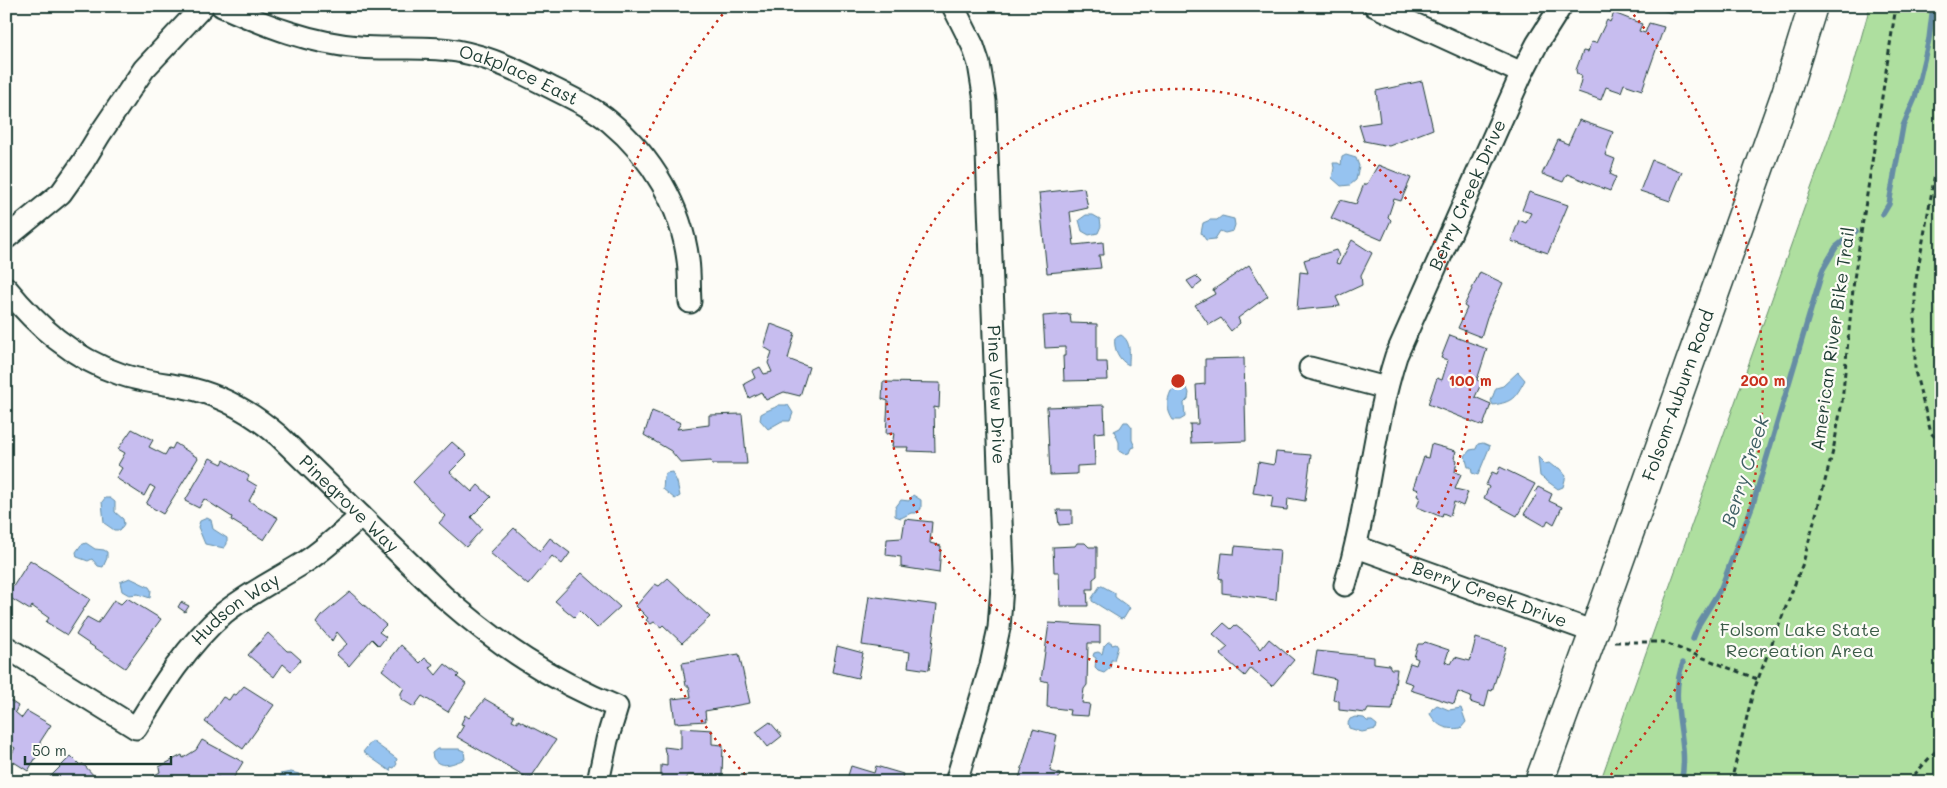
<svg xmlns="http://www.w3.org/2000/svg" width="1947" height="788" viewBox="0 0 1947 788" font-family="Mali,sans-serif">
  <style>
    .green { fill: #aedf9f; stroke: #668e6a }
    .water { fill: #96c3f0; stroke: #668da5 }
    .lines { fill: none; stroke-linecap: round; stroke-linejoin: round }
    .stream { stroke: #668da5; stroke-width: 5.5 }
    .building { fill: #c7bdef; stroke: #1f3d34 }
    .minor-casing { stroke: #1f3d34; stroke-width: 25 }
    .major-casing { stroke: #1f3d34; stroke-width: 31 }
    .path { stroke: #1f3d34; stroke-width: 3; stroke-dasharray: 5 4; stroke-linecap: butt }
    .minor { stroke: #fdfcf7; stroke-width: 21 }
    .major { stroke: #fdfcf7; stroke-width: 28 }
    .ring { fill: none; stroke: #c8321e; stroke-width: 2.5; stroke-dasharray: 2.5 5 }
    .labels { text-anchor: middle; stroke-width: 4.5; stroke-linejoin: round; paint-order: stroke }
    .street-label { font-size: 18px; fill: #1f3d34; stroke: #fdfcf7 }
    .park-label { font-size: 18px; fill: #3c5d49; stroke: #fdfcf7 }
    .water-label { font-size: 19px; font-style: italic; fill: #3d5e63; stroke: #fdfcf7 }
    .centre { fill: #c8321e; stroke: #fdfcf7; stroke-width: 2.5 }
    .ring-label { font-size: 15px; text-anchor: middle; font-weight: bold; fill: #c8321e; stroke: #fdfcf7; stroke-width: 4.5; stroke-linejoin: round; paint-order: stroke }
  </style>
  <rect width="100%" height="100%" fill="#fdfcf7"/>
  <filter id="ink" filterUnits="userSpaceOnUse"><feTurbulence type="fractalNoise" baseFrequency=".02" numOctaves="2"/><feDisplacementMap in="SourceGraphic" scale="10" xChannelSelector="R" yChannelSelector="G"/><feConvolveMatrix kernelMatrix="1 2 1 2 8 2 1 2 1" color-interpolation-filters="sRGB"/></filter>
  <g filter="url(#ink)">
    <!-- green -->
    <polygon class="green" points="1870,6 1941,6 1941,782 1600,782 1828,141 1849,81"/>
    <!-- water -->
    <g class="water">
      <polygon points="1346,155 1356,158 1359,166 1356,180 1350,185 1341,186 1332,178 1334,168 1333,163 1338,163 1341,165 1342,157"/>
      <polygon points="1086,215 1093,215 1100,219 1101,226 1098,233 1089,235 1082,231 1079,220"/>
      <polygon points="1222,216 1234,219 1235,225 1233,231 1225,233 1220,231 1215,239 1206,240 1201,233 1203,223 1210,220 1217,220"/>
      <path d="M1121,335C1132,342 1129,354 1129,365C1119,361 1113,348 1115,338Z"/>
      <path d="M1518,372L1525,380C1515,398 1513,402 1493,405L1491,401L1496,388L1503,386Z"/>
      <path d="M1180,387L1187,388L1189,393L1188,399L1184,403L1185,417L1180,420H1173C1167,411 1166,401 1171,391Z"/>
      <path d="M779,405H788L793,413L790,421H782L768,429L760,420L761,414C767,410 773,409 779,405Z"/>
      <polygon points="1124,422 1128,422 1132,427 1132,440 1135,447 1131,448 1129,453 1124,454 1119,451 1119,442 1114,431 1120,428"/>
      <polygon points="1483,443 1490,446 1478,475 1472,473 1471,467 1468,467 1465,456 1470,450 1476,449 1478,444"/>
      <polygon points="1538,457 1545,464 1549,463 1554,467 1559,468 1566,476 1563,487 1558,489 1540,476"/>
      <polygon points="672,472 677,482 680,496 675,499 663,489 664,477 666,473"/>
      <polygon points="913,495 921,500 921,509 916,513 911,513 901,518 895,516 895,508 901,500 909,501"/>
      <polygon points="105,498 110,498 115,502 115,512 123,519 124,524 120,530 114,530 104,523 102,502"/>
      <polygon points="207,518 211,520 213,529 227,538 227,544 224,548 205,544 198,527 200,521"/>
      <polygon points="86,543 95,549 104,550 107,552 107,558 103,567 98,566 92,559 88,561 77,557 76,552 81,545"/>
      <polygon points="130,578 149,587 151,590 150,598 138,594 129,595 122,591 120,582"/>
      <polygon points="1100,586 1102,586 1115,593 1115,597 1130,608 1124,618 1121,619 1092,601 1092,598"/>
      <polygon points="1108,642 1111,642 1112,645 1116,644 1118,647 1114,660 1111,660 1110,668 1104,673 1098,671 1095,668 1096,658 1093,656 1094,653 1098,652 1102,654 1104,646"/>
      <path d="M1437,705L1449,710L1461,708L1466,722L1461,728C1446,730 1438,727 1430,714L1432,709Z"/>
      <polygon points="1355,717 1364,718 1367,721 1372,721 1377,725 1376,729 1362,732 1349,728 1348,723 1350,719"/>
      <polygon points="372,741 397,759 396,762 397,764 394,768 391,767 390,771 363,752"/>
      <path d="M437,749H459L464,751L465,759C454,763 441,770 433,758L432,753Z"/>
      <polygon points="291,772 299,774 299,782 280,782 280,774"/>
    </g>
    <g class="lines">
      <!-- stream -->
      <g class="stream">
        <polyline points="1883,214 1889,204 1903,126 1915,98 1929,39 1933,6"/>
        <polyline points="1693,639 1699,624 1721,588 1753,504 1823,269 1836,247 1856,231"/>
        <path d="M1681,782C1691,743 1667,702 1683,663"/>
      </g>
    </g>
    <!-- building -->
    <g class="building">
      <polygon points="1649,6 1677,6 1675,14"/>
      <polygon points="1614,13 1642,24 1639,31 1645,33 1649,23 1664,27 1642,90 1624,84 1621,92 1606,87 1601,100 1578,92 1582,76 1577,74 1576,70 1583,51 1588,52 1591,42 1596,43 1607,20 1610,22"/>
      <polygon points="1422,81 1433,129 1389,146 1364,141 1359,125 1380,122 1376,91"/>
      <polygon points="1579,120 1613,132 1605,155 1615,159 1610,174 1616,177 1610,191 1567,174 1563,182 1542,174 1558,140 1568,144"/>
      <polygon points="1652,160 1682,172 1670,201 1640,191"/>
      <polygon points="1378,165 1411,178 1401,201 1394,199 1388,217 1391,220 1382,240 1331,218 1340,200 1356,204 1364,184 1367,184"/>
      <polygon points="1084,188 1088,208 1070,212 1074,245 1103,242 1104,255 1099,255 1101,268 1047,273 1039,193"/>
      <polygon points="1529,192 1568,205 1548,253 1511,241 1519,220 1526,223 1531,213 1522,210"/>
      <polygon points="1352,240 1372,253 1361,275 1362,285 1336,297 1340,306 1297,310 1300,272 1308,273 1304,260 1336,250 1339,256 1336,263 1339,264"/>
      <polygon points="1249,265 1268,296 1238,318 1240,323 1231,331 1221,318 1209,325 1195,305 1215,294 1213,290"/>
      <polygon points="1480,272 1503,283 1487,317 1481,337 1458,328 1467,308 1464,306"/>
      <polygon points="1196,276 1202,282 1193,289 1187,281"/>
      <polygon points="1070,314 1071,323 1097,324 1097,362 1107,362 1108,380 1064,381 1063,356 1065,356 1065,347 1045,348 1043,316"/>
      <polygon points="771,324 795,333 788,359 809,367 800,396 784,392 766,400 761,392 749,398 744,384 755,378 752,371 760,367 764,374 772,372 768,363 772,352 764,347"/>
      <polygon points="1450,335 1487,349 1477,380 1482,382 1475,397 1491,404 1483,426 1428,404 1437,378 1442,380 1448,360 1441,358"/>
      <polygon points="1244,358 1246,441 1191,443 1190,424 1198,424 1196,385 1205,384 1205,359"/>
      <polygon points="883,382 940,383 939,408 934,407 935,452 907,451 908,447 892,447 894,433 886,434 888,401 882,399"/>
      <polygon points="1104,405 1105,432 1094,433 1095,465 1077,466 1077,474 1050,475 1047,407"/>
      <polygon points="652,411 681,423 677,429 709,425 709,415 742,414 747,464 712,464 711,461 681,463 671,451 644,435"/>
      <polygon points="132,429 153,440 149,447 165,455 169,448 172,449 175,443 198,458 163,514 146,504 155,488 150,485 144,496 116,478 122,468 118,465 125,453 118,449"/>
      <polygon points="452,442 467,455 450,472 472,492 478,485 491,497 471,517 482,529 466,547 439,523 445,516 413,482"/>
      <polygon points="1431,444 1456,451 1454,458 1457,460 1455,472 1461,474 1455,489 1468,492 1463,506 1454,502 1450,516 1443,513 1442,517 1417,507 1420,497 1417,496 1419,490 1413,488 1424,457 1428,458"/>
      <polygon points="1276,452 1311,455 1305,501 1288,498 1287,510 1271,508 1273,496 1253,493 1258,462 1274,465"/>
      <polygon points="210,458 222,464 224,460 249,476 247,480 257,486 249,501 278,518 264,540 231,520 232,517 204,499 199,508 185,501"/>
      <polygon points="1500,467 1535,484 1517,516 1484,498 1489,487 1486,485 1492,472 1497,474"/>
      <polygon points="1538,487 1552,494 1549,501 1562,507 1554,524 1548,520 1545,526 1524,514 1537,494 1535,492"/>
      <polygon points="1057,510 1072,510 1072,524 1059,525"/>
      <polygon points="905,519 932,522 930,543 941,546 939,573 901,567 901,557 886,555 887,539 902,538"/>
      <polygon points="514,528 540,551 550,538 570,553 562,564 552,556 528,585 490,553"/>
      <polygon points="1077,543 1085,543 1089,547 1097,547 1097,576 1093,579 1093,589 1087,589 1088,606 1060,606 1059,572 1054,572 1053,547 1075,546"/>
      <polygon points="1235,546 1280,550 1276,600 1222,593 1222,579 1219,578 1222,553 1234,554"/>
      <polygon points="30,560 90,599 67,635 46,622 49,618 32,606 30,610 7,596"/>
      <polygon points="582,573 620,607 597,628 580,611 574,617 555,601"/>
      <polygon points="668,578 710,617 682,643 663,625 661,627 654,622 651,624 646,620 648,618 636,606 655,584 659,586"/>
      <polygon points="350,592 386,625 379,632 386,637 379,646 372,639 349,666 336,654 347,644 337,632 332,641 316,623 321,616"/>
      <polygon points="869,596 937,605 929,670 908,667 910,652 862,645"/>
      <polygon points="127,598 161,619 125,668 76,635 87,617 98,623 114,600 121,604"/>
      <polygon points="181,602 189,606 185,612 178,607"/>
      <polygon points="1049,623 1100,626 1100,643 1088,643 1087,685 1084,689 1082,703 1090,704 1088,716 1069,715 1070,710 1047,707 1048,682 1041,680"/>
      <polygon points="1224,623 1231,629 1235,625 1248,635 1261,649 1269,639 1294,660 1272,686 1251,668 1245,676 1220,654 1228,647 1213,634"/>
      <polygon points="268,633 287,651 291,651 301,660 291,671 283,664 274,677 248,655"/>
      <polygon points="1476,638 1506,647 1492,691 1489,690 1485,707 1470,702 1471,697 1458,692 1454,704 1410,690 1413,684 1404,681 1410,663 1416,665 1418,659 1414,657 1418,644 1423,644 1425,642 1449,650 1445,662 1451,664 1455,657 1470,661"/>
      <polygon points="401,645 420,663 425,658 433,664 430,668 436,675 445,664 459,675 457,677 466,684 448,712 422,696 414,707 401,699 401,693 404,688 382,670"/>
      <polygon points="837,646 863,653 858,678 832,672"/>
      <polygon points="1317,651 1374,657 1374,663 1389,665 1391,669 1397,669 1392,710 1368,709 1366,713 1339,710 1339,701 1333,700 1336,679 1313,674"/>
      <polygon points="739,654 750,703 705,711 706,721 675,723 672,699 691,697 689,686 686,686 682,663"/>
      <polygon points="244,686 274,705 243,749 205,722 223,697 229,700 233,694 236,695"/>
      <polygon points="6,698 18,706 15,712 22,718 27,711 51,725 40,742 41,749 28,771 9,759 15,748 6,742"/>
      <polygon points="485,699 514,716 512,720 518,723 518,720 556,740 530,779 457,737 464,725 461,724 465,715 469,718"/>
      <polygon points="770,722 782,736 768,747 756,732"/>
      <polygon points="681,728 712,730 712,744 723,745 722,777 687,775 687,781 661,781 661,765 667,766 667,754 665,752 664,747 681,749"/>
      <polygon points="1033,729 1057,735 1050,771 1060,774 1058,782 1018,782"/>
      <polygon points="202,740 243,762 231,782 224,782 218,777 211,782 156,782 153,776 160,772 159,767 182,755 183,758 196,750"/>
      <polygon points="71,756 80,765 83,764 97,779 94,782 45,782"/>
      <polygon points="851,766 874,773 876,766 903,774 901,782 846,782"/>
      <polygon points="369,778 383,782 368,782"/>
    </g>
    <g class="lines">
      <defs>
        <g id="minor">
          <path id="s1" d="M222,6C267,26 310,43 359,47C392,50 425,45 457,51C490,57 519,71 548,86C570,97 592,107 610,122C652,157 681,206 688,260C690,274 689,288 690,302"/>
          <path id="s2" d="M953,6L973,46L979,64L985,101L1003,572L999,628L991,665L956,782"/>
          <polyline points="1375,6 1522,73"/>
          <polyline points="6,238 61,193 83,162 100,134 144,69 203,6"/>
          <path id="s3" d="M6,288C37,326 72,358 120,374C140,381 161,383 183,387C220,394 250,411 279,436L444,597C500,646 548,678 617,707L607,740L598,782"/>
          <polyline points="1310,368 1386,388"/>
          <path id="s4" d="M1357,547L1594,632"/>
          <path id="s5" d="M1345,585C1368,510 1372,431 1396,356L1522,73L1537,44L1561,6"/>
          <path id="s6" d="M6,647L136,728C161,687 187,645 224,613C249,593 278,579 305,562C325,549 343,532 361,516"/>
        </g>
        <g id="major">
          <path id="s7" d="M1539,782L1594,632L1786,93L1813,6"/>
        </g>
      </defs>
      <!-- minor casing -->
      <use href="#minor" class="minor-casing"/>
      <!-- major casing -->
      <use href="#major" class="major-casing"/>
      <!-- path -->
      <g class="path">
        <polyline points="1941,141 1915,285 1915,371 1931,433 1941,443"/>
        <polyline points="1615,642 1663,642 1757,679"/>
        <polyline points="1731,782 1753,692 1803,563 1833,451 1842,402 1854,279 1896,6"/>
        <polyline points="1908,782 1941,745"/>
      </g>
      <!-- minor -->
      <use href="#minor" class="minor"/>
      <!-- major -->
      <use href="#major" class="major"/>
    </g>
  </g>
  <!-- distance rings -->
  <g class="ring">
    <circle cx="1178" cy="381" r="292"/>
    <path d="M750 780A585 585 0 0 1 727 9M1629 9A585 585 0 0 1 1606 780"/>
  </g>
  <g class="labels">
    <!-- street labels -->
    <g class="street-label">
      <text dy="6" stroke="none"><textPath href="#s1" startOffset="308">Oakplace East</textPath></text>
      <text dy="6" stroke="none"><textPath href="#s5" startOffset="411">Berry Creek Drive</textPath></text>
      <text transform="translate(1833 339) rotate(-82)" y="6">American River Bike Trail</text>
      <text dy="6" stroke="none"><textPath href="#s2" startOffset="395">Pine View Drive</textPath></text>
      <text dy="6" stroke="none"><textPath href="#s7" startOffset="411">Folsom-Auburn Road</textPath></text>
      <text dy="6" stroke="none"><textPath href="#s3" startOffset="416">Pinegrove Way</textPath></text>
      <text dy="6" stroke="none"><textPath href="#s4" startOffset="141">Berry Creek Drive</textPath></text>
      <text dy="6" stroke="none"><textPath href="#s6" startOffset="310">Hudson Way</textPath></text>
    </g>
    <!-- park labels -->
    <g class="park-label">
      <text x="1800" y="636">Folsom Lake State<tspan x="1800" dy="21">Recreation Area</tspan></text>
    </g>
    <!-- water labels -->
    <g class="water-label">
      <text transform="translate(1745 471) rotate(-72)" y="7">Berry Creek</text>
    </g>
  </g>
  <circle cx="1178" cy="381" r="8" class="centre"/>
  <g class="ring-label">
    <text x="1470" y="386">100 m</text>
    <text x="1763" y="386">200 m</text>
  </g>
  <!-- margin -->
  <rect width="1947" height="788" fill="none" stroke="#fdfcf7" stroke-width="25"/>
  <rect x="12" y="12" width="1922" height="763" fill="none" stroke="#1f3d34" stroke-width="2" filter="url(#ink)"/>
  <!-- scale -->
  <path d="M25 756v8h146v-8" fill="none" stroke="#1f3d34" stroke-width="2.5"/>
  <text x="32" y="756" font-size="15" fill="#1f3d34" stroke="#fdfcf7" stroke-width="4" paint-order="stroke">50 m</text>
</svg>
